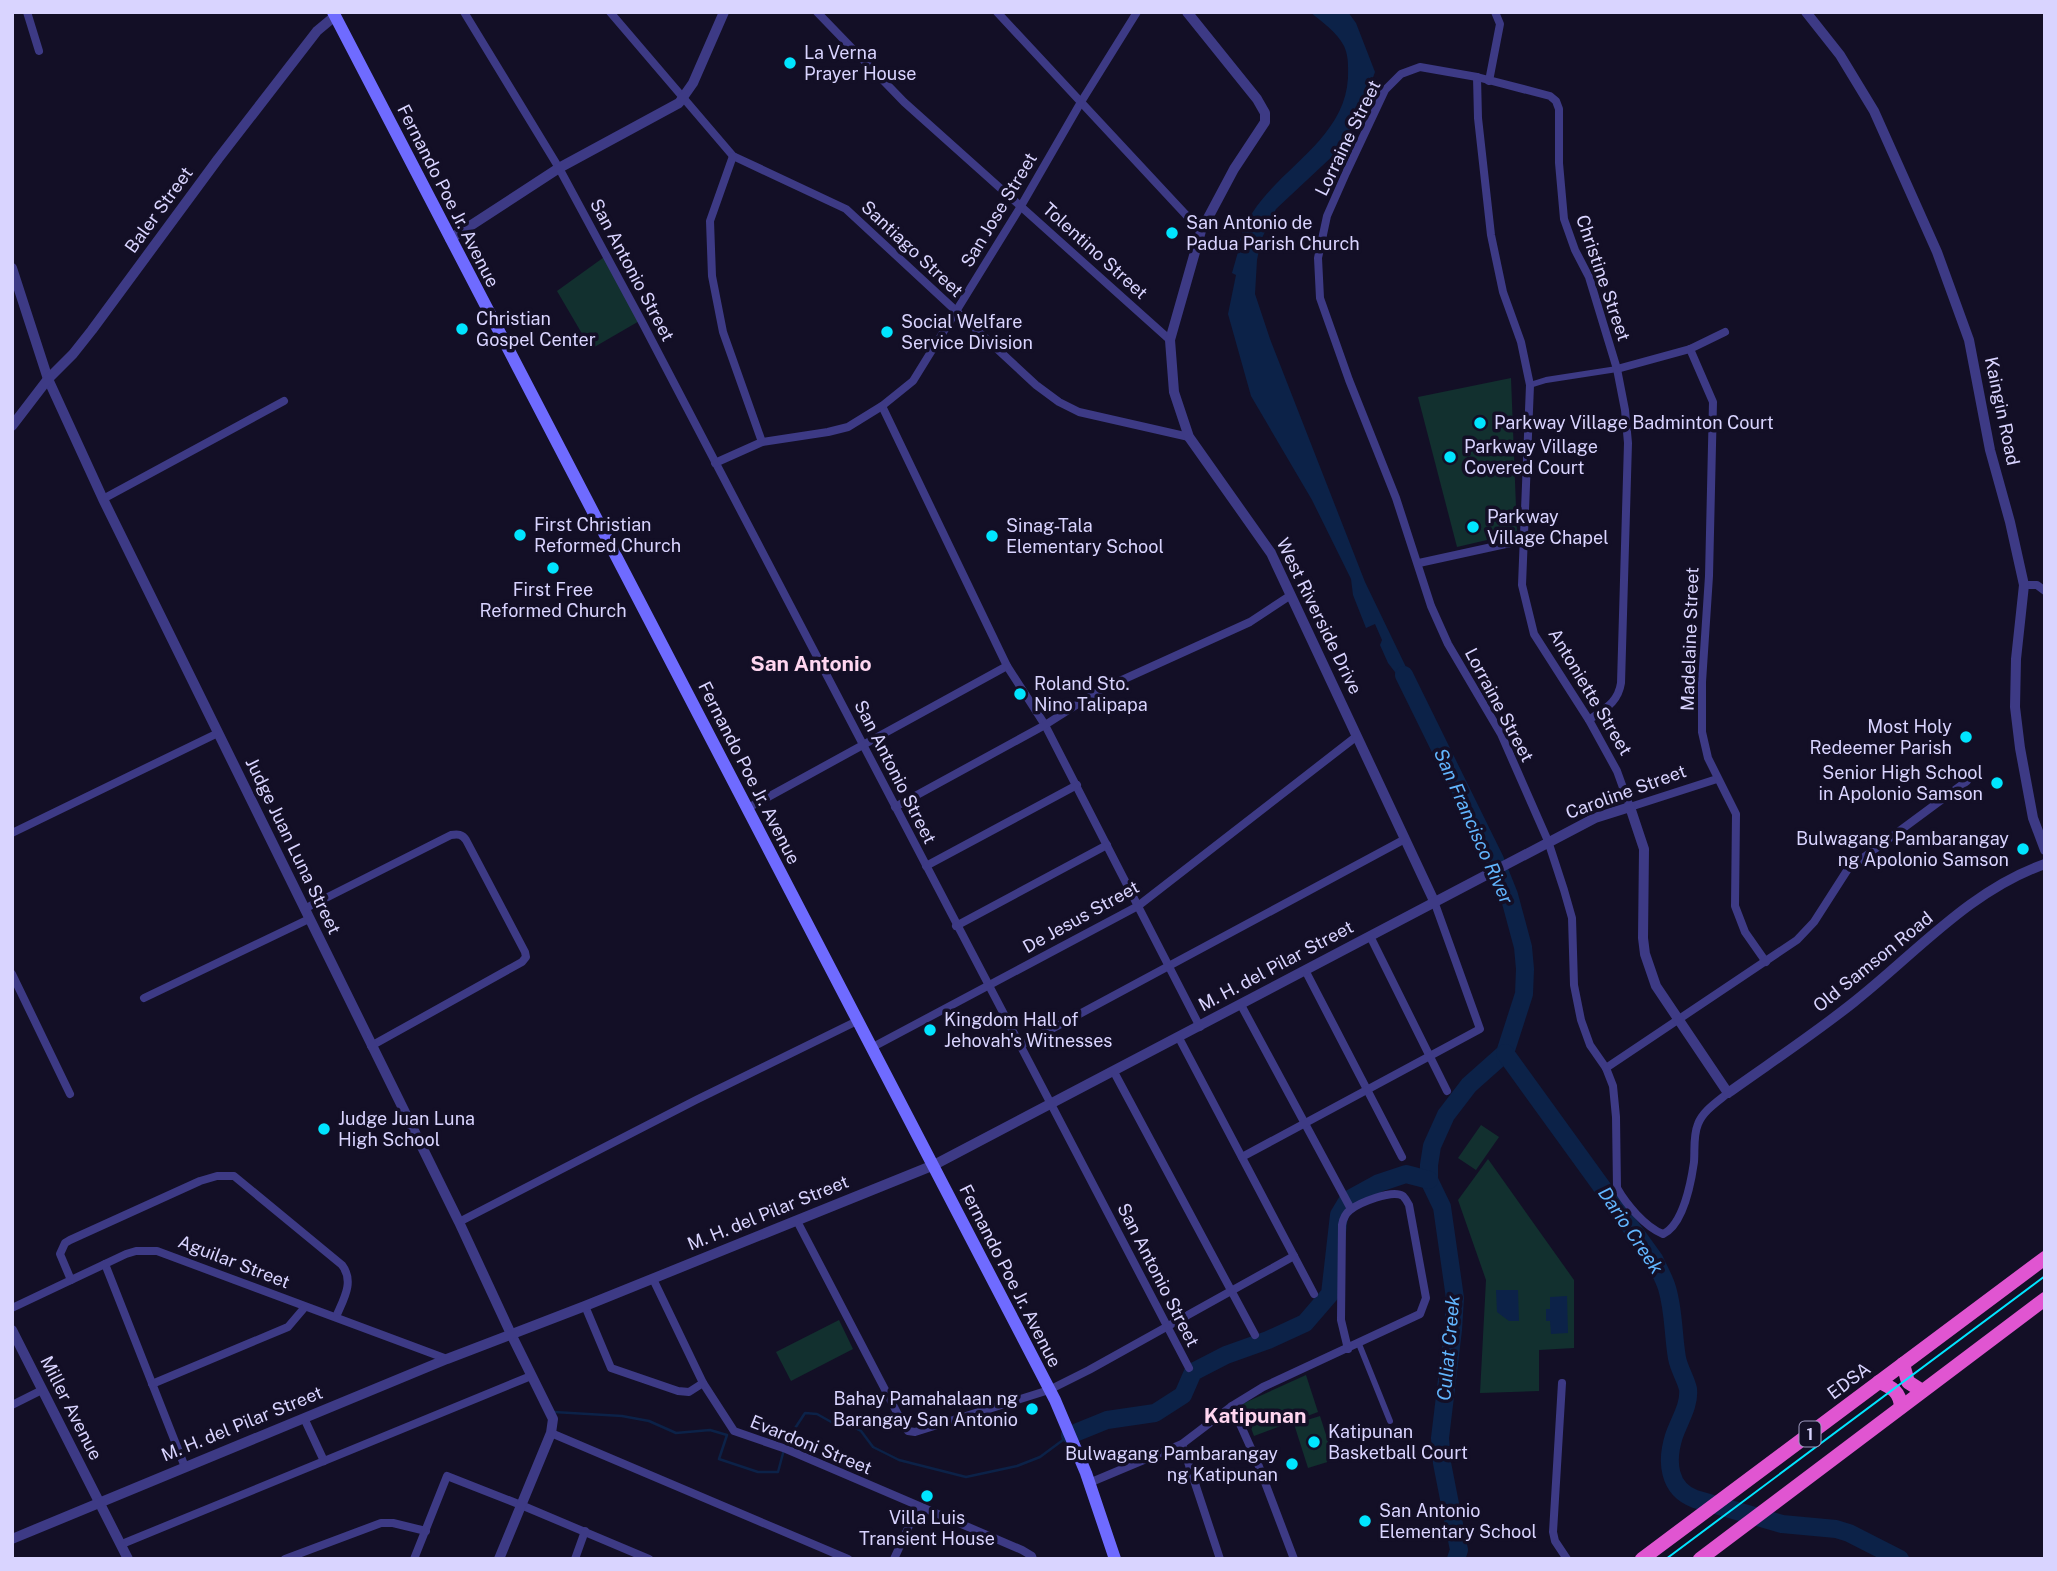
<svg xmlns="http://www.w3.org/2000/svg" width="2057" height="1571" viewBox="0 0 2057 1571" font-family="'Public Sans',sans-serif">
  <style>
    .green { fill: #12302f }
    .water { fill: #0c2248 }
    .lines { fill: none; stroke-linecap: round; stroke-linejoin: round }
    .stream { stroke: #0c2248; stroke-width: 2.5 }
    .river { stroke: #0c2248; stroke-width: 18 }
    .pedestrian { stroke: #3d3a85; stroke-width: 6 }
    .minor { stroke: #3d3a85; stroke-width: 8 }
    .tertiary { stroke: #3d3a85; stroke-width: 10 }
    .secondary { stroke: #6f6bff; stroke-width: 12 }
    .trunk { stroke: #e055d1; stroke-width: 14 }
    .tram { stroke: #00e5ff; stroke-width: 2 }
    .poi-dot { fill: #00e5ff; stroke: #130f26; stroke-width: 2.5 }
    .labels { text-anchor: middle; stroke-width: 7; stroke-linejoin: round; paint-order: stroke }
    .shield { fill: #130f26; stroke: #9e99be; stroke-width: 2 }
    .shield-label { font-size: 16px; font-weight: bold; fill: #d9d4ff }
    .poi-label { font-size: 18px; fill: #d9d4ff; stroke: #130f26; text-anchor: start }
    .street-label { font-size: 18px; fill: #d9d4ff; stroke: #130f26 }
    .water-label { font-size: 19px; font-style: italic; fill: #62b6ff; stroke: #130f26 }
    .quarter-label { font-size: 21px; font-weight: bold; fill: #ffd6f0; stroke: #130f26 }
  </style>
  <rect width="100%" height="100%" fill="#130f26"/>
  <!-- green -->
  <g class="green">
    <polygon points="607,255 641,320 591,349 557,291"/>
    <polygon points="1511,378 1517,533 1457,547 1418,397"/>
    <polygon points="1481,1125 1499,1137 1476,1170 1458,1158"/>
    <polygon points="1488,1159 1574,1280 1574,1348 1539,1350 1539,1391 1480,1393 1486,1280 1458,1200"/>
    <polygon points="839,1320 853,1349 791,1381 776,1352"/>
    <polygon points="1306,1375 1318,1412 1254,1436 1242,1404"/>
    <polygon points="1320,1416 1334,1460 1308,1468 1294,1424"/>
  </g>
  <!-- water -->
  <g class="water">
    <path d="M1310,12H1348L1356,23L1375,72L1362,108L1338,151L1276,209L1261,240L1257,260L1255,294L1270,339L1365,582L1418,692L1412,694L1388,663L1380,645L1382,640L1375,624L1366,628L1353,595L1351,579L1312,500L1251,396L1228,314L1236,275L1232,273L1238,252L1243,253L1245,250V245L1240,240C1257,176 1344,149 1348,78C1348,67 1349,57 1344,46C1337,32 1322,22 1310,12Z"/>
    <polygon points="1496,1290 1518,1290 1519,1321 1509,1321 1497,1312"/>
    <polygon points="1567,1296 1568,1333 1551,1334 1550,1321 1546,1321 1546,1309 1550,1309 1550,1297"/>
  </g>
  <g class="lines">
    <!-- stream -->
    <polyline class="stream" points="554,1412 622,1416 649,1421 676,1433 710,1430 727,1435 719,1459 758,1472 778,1472 786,1442 805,1413 817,1414 833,1423 853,1427 861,1431 873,1447 899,1460 966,1477 1017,1466 1040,1457 1067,1437"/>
    <!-- river -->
    <g class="river">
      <polyline points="1404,675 1495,860 1509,895 1523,947 1525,969 1524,994 1505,1053 1469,1085 1446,1115 1432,1146 1429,1165 1429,1180 1442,1207 1455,1298 1453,1330 1440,1438 1442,1463 1459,1550 1456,1559"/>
      <path d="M1505,1053L1654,1259C1658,1268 1664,1278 1667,1288C1674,1311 1673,1335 1677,1358C1679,1369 1686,1379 1688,1389C1690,1405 1679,1421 1674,1436C1666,1461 1668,1489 1695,1499L1782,1524L1836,1529L1849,1533L1900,1559"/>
      <polyline points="1070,1435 1107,1420 1155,1413 1183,1395 1193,1372 1226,1355 1268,1340 1305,1323 1330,1294 1339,1215 1348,1200 1379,1183 1406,1174 1429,1180"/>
    </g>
    <!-- pedestrian -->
    <g class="pedestrian">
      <polyline points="1530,385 1546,380 1617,369"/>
      <polyline points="1359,1344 1390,1421"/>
    </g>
    <!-- minor -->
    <g class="minor">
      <polyline points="27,12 39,51"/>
      <polyline points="464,12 559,168 641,320 1189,1368"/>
      <polyline points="610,12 733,156 846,209 1036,385 1059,402 1079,412 1189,437"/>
      <polyline points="817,12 904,102 1170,340"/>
      <polyline points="997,12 1201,231"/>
      <polyline points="1477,77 1478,118 1491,235 1503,292 1521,342 1530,385 1522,585 1534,634 1589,720 1617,771 1630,807 1717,779"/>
      <polyline points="1489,81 1500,24 1495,12"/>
      <polyline points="733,156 710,221 712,276 723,332 762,442"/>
      <polyline points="1690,349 1713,402 1709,576 1702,682 1702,732 1708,758 1736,814 1735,906 1745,932 1766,962"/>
      <polyline points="1617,369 1690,349 1725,332"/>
      <polyline points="882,406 1007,666 1045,725 1200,1027"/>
      <polyline points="715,463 762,442 828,432 848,427 882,406 913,381 1021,206 1081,102 1137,12"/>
      <polyline points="103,499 284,401"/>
      <polyline points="1419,563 1524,540"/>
      <polyline points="2024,585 2037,585 2045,591"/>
      <path d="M1589,720C1604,709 1618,703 1621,683L1628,443L1625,410L1617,369L1589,277L1575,250L1564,219L1559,163V109L1556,101L1550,96L1477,77L1420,67L1401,74L1385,90L1346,173L1327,216L1318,258L1320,298L1349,380L1396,498L1431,606L1448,644L1501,734L1548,841L1564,890L1572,918L1574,985L1581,1020L1590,1045L1606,1068L1613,1086L1616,1117L1617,1188C1626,1204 1645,1227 1663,1234C1683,1225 1691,1183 1694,1162C1695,1149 1693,1136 1698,1124C1703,1111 1717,1102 1728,1093"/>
      <polyline points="895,807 1045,725 1100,690 1250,622 1291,595"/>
      <polyline points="748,808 1007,666"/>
      <polyline points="12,833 218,733"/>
      <polyline points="926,866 1077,785"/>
      <path d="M304,909L451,835C458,834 462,834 466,840L525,952L526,957L522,962L371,1046"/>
      <polyline points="956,926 1107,845"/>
      <polyline points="1370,936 1447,1091"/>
      <polyline points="1305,970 1402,1157"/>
      <polyline points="12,974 70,1094"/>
      <polyline points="144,998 309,919"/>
      <polyline points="1241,1005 1351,1209"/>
      <polyline points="1179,1038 1314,1294"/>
      <polyline points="1020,1046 1405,839"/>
      <polyline points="871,1048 1138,906 1357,736"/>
      <polyline points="1606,1068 1797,940 1814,922 1848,869 1967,781"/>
      <polyline points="1114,1072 1255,1335"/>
      <polyline points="1242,1157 1480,1029 1434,901"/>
      <polyline points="797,1221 904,1426 908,1431 915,1432 1049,1390 1089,1370 1294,1256"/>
      <polyline points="459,1222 696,1100 857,1021"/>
      <polyline points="105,1264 185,1467"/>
      <polyline points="653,1279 703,1383 734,1431 786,1449 1022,1550 1032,1556 1033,1559"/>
      <path d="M71,1280L60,1254L65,1243L70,1240L200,1181L217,1176H234L342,1265C355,1282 343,1300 336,1317"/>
      <polyline points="585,1306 611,1368 678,1391 689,1392 703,1383"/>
      <polyline points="12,1308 126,1254 136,1251 157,1251 447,1359"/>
      <polyline points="1562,1383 1553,1532 1555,1541 1567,1559"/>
      <polyline points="152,1384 288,1327 305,1307"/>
      <polyline points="12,1405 42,1390"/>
      <polyline points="1232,1406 1258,1464 1294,1559"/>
      <polyline points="304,1418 324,1461"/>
      <polyline points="551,1433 848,1559"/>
      <polyline points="1182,1444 1220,1559"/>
      <path d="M1089,1483L1182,1444L1232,1406L1263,1387L1420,1314L1426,1298L1409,1205C1408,1203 1405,1198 1403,1196C1392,1189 1359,1203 1350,1210C1345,1214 1343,1219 1342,1225L1341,1320L1348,1349"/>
      <polyline points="122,1544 531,1376"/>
      <polyline points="285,1559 381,1523 393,1523 426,1531"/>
      <polyline points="414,1559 447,1476 521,1505 649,1559"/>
      <polyline points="575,1559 585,1531"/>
      <polyline points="894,1559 918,1506"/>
    </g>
    <!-- tertiary -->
    <g class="tertiary">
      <polyline points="1187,12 1257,99 1265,113 1265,122 1234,169 1201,231 1170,340 1174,392 1189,437 1271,553 1434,901"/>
      <polyline points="1806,12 1840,55 1874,111 1937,252 1969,340 1990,450 2010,522 2024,585 2016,659 2015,707 2020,748 2033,818 2045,850"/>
      <polyline points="450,239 559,168 679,103 693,83 724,12"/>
      <polyline points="12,268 48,379 103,499 459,1222 511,1334 553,1419 551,1433 499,1559"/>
      <polyline points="12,426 48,379 73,354 92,330 218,159 317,31 335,16"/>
      <polyline points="12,1330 128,1559"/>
      <path d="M12,1539L447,1359L585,1306L934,1165L1595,818L1630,807L1644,849L1643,938L1645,954L1656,986L1728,1093C1770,1063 1814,1034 1854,1002C1915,954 1970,890 2045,864"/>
    </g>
    <!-- secondary -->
    <polyline class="secondary" points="333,12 1055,1400 1086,1473 1115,1559"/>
    <!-- trunk -->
    <g class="trunk">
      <polyline points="1903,1364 1908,1382 1922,1391"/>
      <path d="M1879,1382C1892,1387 1900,1392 1901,1407"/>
      <polyline points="1642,1559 2045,1258"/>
      <polyline points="1700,1559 2045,1299"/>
    </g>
    <!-- tram -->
    <polyline class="tram" points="1666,1559 2045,1276"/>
  </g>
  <!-- markers -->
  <g class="poi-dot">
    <circle cx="790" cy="63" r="7"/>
    <circle cx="1172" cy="233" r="7"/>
    <circle cx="462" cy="329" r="7"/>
    <circle cx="887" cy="332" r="7"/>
    <circle cx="1480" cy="423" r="7"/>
    <circle cx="1450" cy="457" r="7"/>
    <circle cx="1473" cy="527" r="7"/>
    <circle cx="520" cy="535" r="7"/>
    <circle cx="992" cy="536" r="7"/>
    <circle cx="553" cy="568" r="7"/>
    <circle cx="1020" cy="694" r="7"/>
    <circle cx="1966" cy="737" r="7"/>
    <circle cx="1997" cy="783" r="7"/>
    <circle cx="2023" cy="849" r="7"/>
    <circle cx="930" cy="1030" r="7"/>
    <circle cx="324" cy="1129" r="7"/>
    <circle cx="1032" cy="1409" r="7"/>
    <circle cx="1314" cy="1442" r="7"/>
    <circle cx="1292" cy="1464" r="7"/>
    <circle cx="927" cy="1496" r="7"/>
    <circle cx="1365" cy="1521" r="7"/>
  </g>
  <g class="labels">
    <!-- shield labels -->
    <rect class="shield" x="1799.5" y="1421.5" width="21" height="25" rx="5"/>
    <g class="shield-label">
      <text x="1810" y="1440">1</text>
    </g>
    <!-- poi labels -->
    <g class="poi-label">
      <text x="804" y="59">La Verna<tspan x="804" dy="21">Prayer House</tspan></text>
      <text x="1186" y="229">San Antonio de<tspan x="1186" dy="21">Padua Parish Church</tspan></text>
      <text x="476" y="325">Christian<tspan x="476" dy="21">Gospel Center</tspan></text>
      <text x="901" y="328">Social Welfare<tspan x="901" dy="21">Service Division</tspan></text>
      <text x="1494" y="429">Parkway Village Badminton Court</text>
      <text x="1464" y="453">Parkway Village<tspan x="1464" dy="21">Covered Court</tspan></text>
      <text x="1487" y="523">Parkway<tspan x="1487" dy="21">Village Chapel</tspan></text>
      <text x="534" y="531">First Christian<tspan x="534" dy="21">Reformed Church</tspan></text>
      <text x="1006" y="532">Sinag-Tala<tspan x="1006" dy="21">Elementary School</tspan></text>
      <text x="553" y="596" text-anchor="middle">First Free<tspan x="553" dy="21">Reformed Church</tspan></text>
      <text x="1034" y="690">Roland Sto.<tspan x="1034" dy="21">Nino Talipapa</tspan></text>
      <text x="1952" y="733" text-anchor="end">Most Holy<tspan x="1952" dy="21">Redeemer Parish</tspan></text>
      <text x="1983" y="779" text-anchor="end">Senior High School<tspan x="1983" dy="21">in Apolonio Samson</tspan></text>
      <text x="2009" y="845" text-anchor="end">Bulwagang Pambarangay<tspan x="2009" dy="21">ng Apolonio Samson</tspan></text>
      <text x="944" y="1026">Kingdom Hall of<tspan x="944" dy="21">Jehovah's Witnesses</tspan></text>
      <text x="338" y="1125">Judge Juan Luna<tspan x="338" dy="21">High School</tspan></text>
      <text x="1018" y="1405" text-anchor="end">Bahay Pamahalaan ng<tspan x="1018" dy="21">Barangay San Antonio</tspan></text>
      <text x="1328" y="1438">Katipunan<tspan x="1328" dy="21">Basketball Court</tspan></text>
      <text x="1278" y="1460" text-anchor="end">Bulwagang Pambarangay<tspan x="1278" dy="21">ng Katipunan</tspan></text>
      <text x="1379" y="1517">San Antonio<tspan x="1379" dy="21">Elementary School</tspan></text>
      <text x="927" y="1524" text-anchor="middle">Villa Luis<tspan x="927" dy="21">Transient House</tspan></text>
    </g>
    <!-- street labels -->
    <g class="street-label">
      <text transform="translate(1348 138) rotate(-64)" y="6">Lorraine Street</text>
      <text transform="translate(448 196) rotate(63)" y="6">Fernando Poe Jr. Avenue</text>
      <text transform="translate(159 210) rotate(-54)" y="6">Baler Street</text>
      <text transform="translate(999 210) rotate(-59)" y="6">San Jose Street</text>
      <text transform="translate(912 249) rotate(43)" y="6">Santiago Street</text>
      <text transform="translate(1095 251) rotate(42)" y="6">Tolentino Street</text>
      <text transform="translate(632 270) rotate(62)" y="6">San Antonio Street</text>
      <text transform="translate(1603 278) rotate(71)" y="6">Christine Street</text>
      <text transform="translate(2002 411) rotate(78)" y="6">Kaingin Road</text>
      <text transform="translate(1319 616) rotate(64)" y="6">West Riverside Drive</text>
      <text transform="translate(1690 639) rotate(-88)" y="6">Madelaine Street</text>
      <text transform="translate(1590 692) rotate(59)" y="6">Antoniette Street</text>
      <text transform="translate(1499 705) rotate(62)" y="6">Lorraine Street</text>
      <text transform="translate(895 772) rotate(63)" y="6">San Antonio Street</text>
      <text transform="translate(749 773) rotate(63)" y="6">Fernando Poe Jr. Avenue</text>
      <text transform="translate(1626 792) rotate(-20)" y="6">Caroline Street</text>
      <text transform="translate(293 846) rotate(64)" y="6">Judge Juan Luna Street</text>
      <text transform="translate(1081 917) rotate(-29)" y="6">De Jesus Street</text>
      <text transform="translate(1873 962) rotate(-39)" y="6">Old Samson Road</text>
      <text transform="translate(1276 966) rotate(-28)" y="6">M. H. del Pilar Street</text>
      <text transform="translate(768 1213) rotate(-22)" y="6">M. H. del Pilar Street</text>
      <text transform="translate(234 1262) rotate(21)" y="6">Aguilar Street</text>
      <text transform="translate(1158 1275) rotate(63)" y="6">San Antonio Street</text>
      <text transform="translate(1010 1276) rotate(63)" y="6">Fernando Poe Jr. Avenue</text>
      <text transform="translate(1849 1381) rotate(-37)" y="6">EDSA</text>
      <text transform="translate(71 1408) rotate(63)" y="6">Miller Avenue</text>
      <text transform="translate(242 1424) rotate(-22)" y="6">M. H. del Pilar Street</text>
      <text transform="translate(811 1445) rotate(22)" y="6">Evardoni Street</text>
    </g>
    <!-- water labels -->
    <g class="water-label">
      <text transform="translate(1474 826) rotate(66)" y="7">San Francisco River</text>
      <text transform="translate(1631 1230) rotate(56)" y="7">Dario Creek</text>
      <text transform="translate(1448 1348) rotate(-85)" y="7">Culiat Creek</text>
    </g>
    <!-- quarter labels -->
    <g class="quarter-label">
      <text x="811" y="671">San Antonio</text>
      <text x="1255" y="1423">Katipunan</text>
    </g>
  </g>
  <!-- border -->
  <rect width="2057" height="1571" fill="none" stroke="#d9d4ff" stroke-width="28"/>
</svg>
